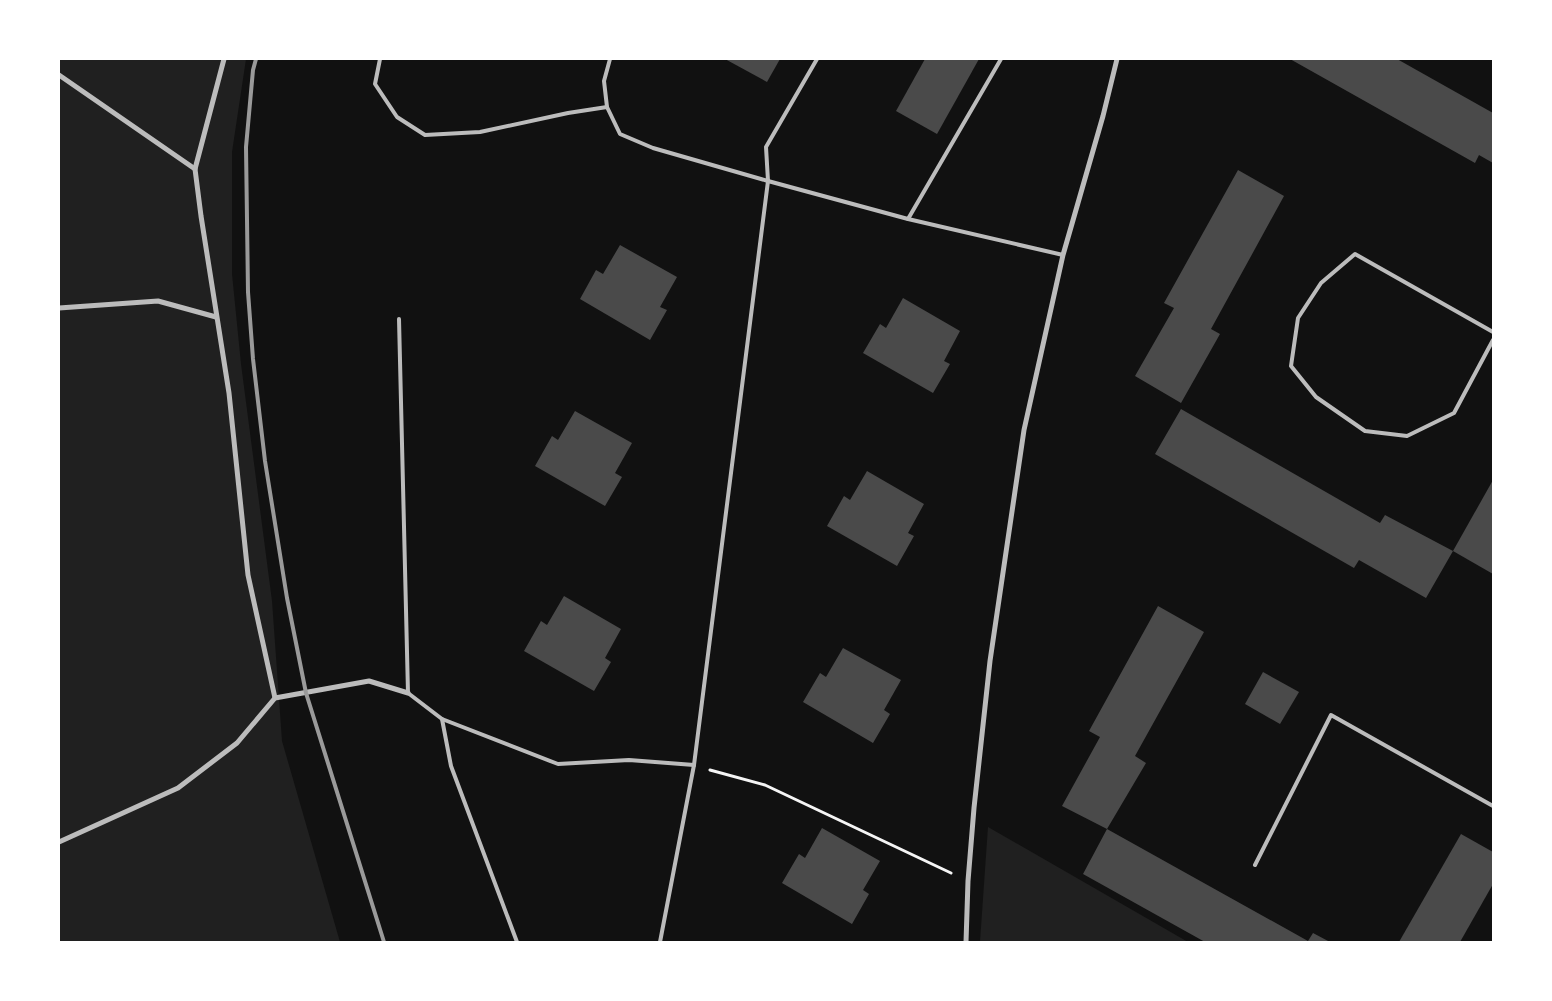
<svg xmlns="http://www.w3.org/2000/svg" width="1552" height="1001" viewBox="0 0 1552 1001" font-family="Arial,sans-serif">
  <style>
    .green { fill: #202020 }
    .building { fill: #4a4a4a }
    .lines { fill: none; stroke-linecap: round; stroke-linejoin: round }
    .path { stroke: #f5f5f5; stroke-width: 3 }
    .service { stroke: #bcbcbc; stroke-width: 4 }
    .minor { stroke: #bcbcbc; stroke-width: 5 }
    .rail { stroke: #9a9a9a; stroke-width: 4 }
  </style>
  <rect width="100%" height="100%" fill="#111"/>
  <!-- green -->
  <g class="green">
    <polygon points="59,59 246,59 232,152 232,274 241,364 272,601 282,741 340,942 59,942"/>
    <polygon points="988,827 1188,942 980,942"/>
  </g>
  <!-- building -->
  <g class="building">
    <polygon points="725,59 780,59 767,82"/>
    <polygon points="925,59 979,59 937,134 896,111"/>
    <polygon points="1290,59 1397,59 1493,113 1493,163 1479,155 1475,163"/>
    <polygon points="1238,170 1284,196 1211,329 1220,334 1181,403 1135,376 1174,308 1164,303"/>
    <polygon points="620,245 677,277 660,307 667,310 650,340 580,299 596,270 603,274"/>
    <polygon points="903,298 960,331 944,361 950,364 933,393 863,353 880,324 886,328"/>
    <polygon points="1181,409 1380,523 1385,515 1453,551 1426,598 1359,560 1354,568 1155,454"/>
    <polygon points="575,411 632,443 615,473 622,477 605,506 535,466 552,436 558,440"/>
    <polygon points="867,471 924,504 908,533 914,536 897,566 827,526 844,496 850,500"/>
    <polygon points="1493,480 1493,574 1453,551"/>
    <polygon points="564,596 621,629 605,658 611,662 594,691 524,651 541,621 547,625"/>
    <polygon points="1158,606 1204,632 1135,756 1146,763 1107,829 1308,941 1313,933 1330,942 1205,942 1083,874 1107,829 1062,806 1100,737 1089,731"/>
    <polygon points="843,648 901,680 884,710 890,714 873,743 803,702 820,673 826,677"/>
    <polygon points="1263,672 1299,692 1280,724 1245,704"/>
    <polygon points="822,828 880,861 863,890 869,894 852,924 782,883 799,854 805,858"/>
    <polygon points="1461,834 1493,852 1493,884 1460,942 1399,942"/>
  </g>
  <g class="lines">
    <!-- path -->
    <polyline class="path" points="710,770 765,785 951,873"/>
    <!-- service -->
    <g class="service">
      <polyline points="380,59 375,84 397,117 425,135 480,132 568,113 607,107"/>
      <polyline points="610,59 604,81 607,107 620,134 653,148 768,181 908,219 1063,255"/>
      <polyline points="908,219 1001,59"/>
      <polyline points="399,319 408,693 442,719 558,764 629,760 694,765"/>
      <polyline points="1493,332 1355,254 1321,283 1298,318 1291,366 1316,397 1365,431 1407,436 1454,413 1493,340"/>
      <polyline points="442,719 451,766 517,942"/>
      <polyline points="1255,865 1331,715 1493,806"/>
      <polyline points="660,942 694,765 768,181 766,147 817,59"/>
    </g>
    <!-- minor -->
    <g class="minor">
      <polyline points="224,59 195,169 201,216 229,393 248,575 275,698"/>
      <polyline points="59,75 195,169"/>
      <polyline points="59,308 158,301 216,317"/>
      <polyline points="59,842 178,788 237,743 275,698 369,681 408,693"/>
      <polyline points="966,942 968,881 974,808 990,661 1024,430 1063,255 1103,116 1117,59"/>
    </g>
    <!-- rail -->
    <polyline class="rail" points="256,59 253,70 246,147 248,292 253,359 265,461 287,598 306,693 384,942"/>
  </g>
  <!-- border -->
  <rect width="1552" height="1001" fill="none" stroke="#ffffff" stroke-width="120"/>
</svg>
